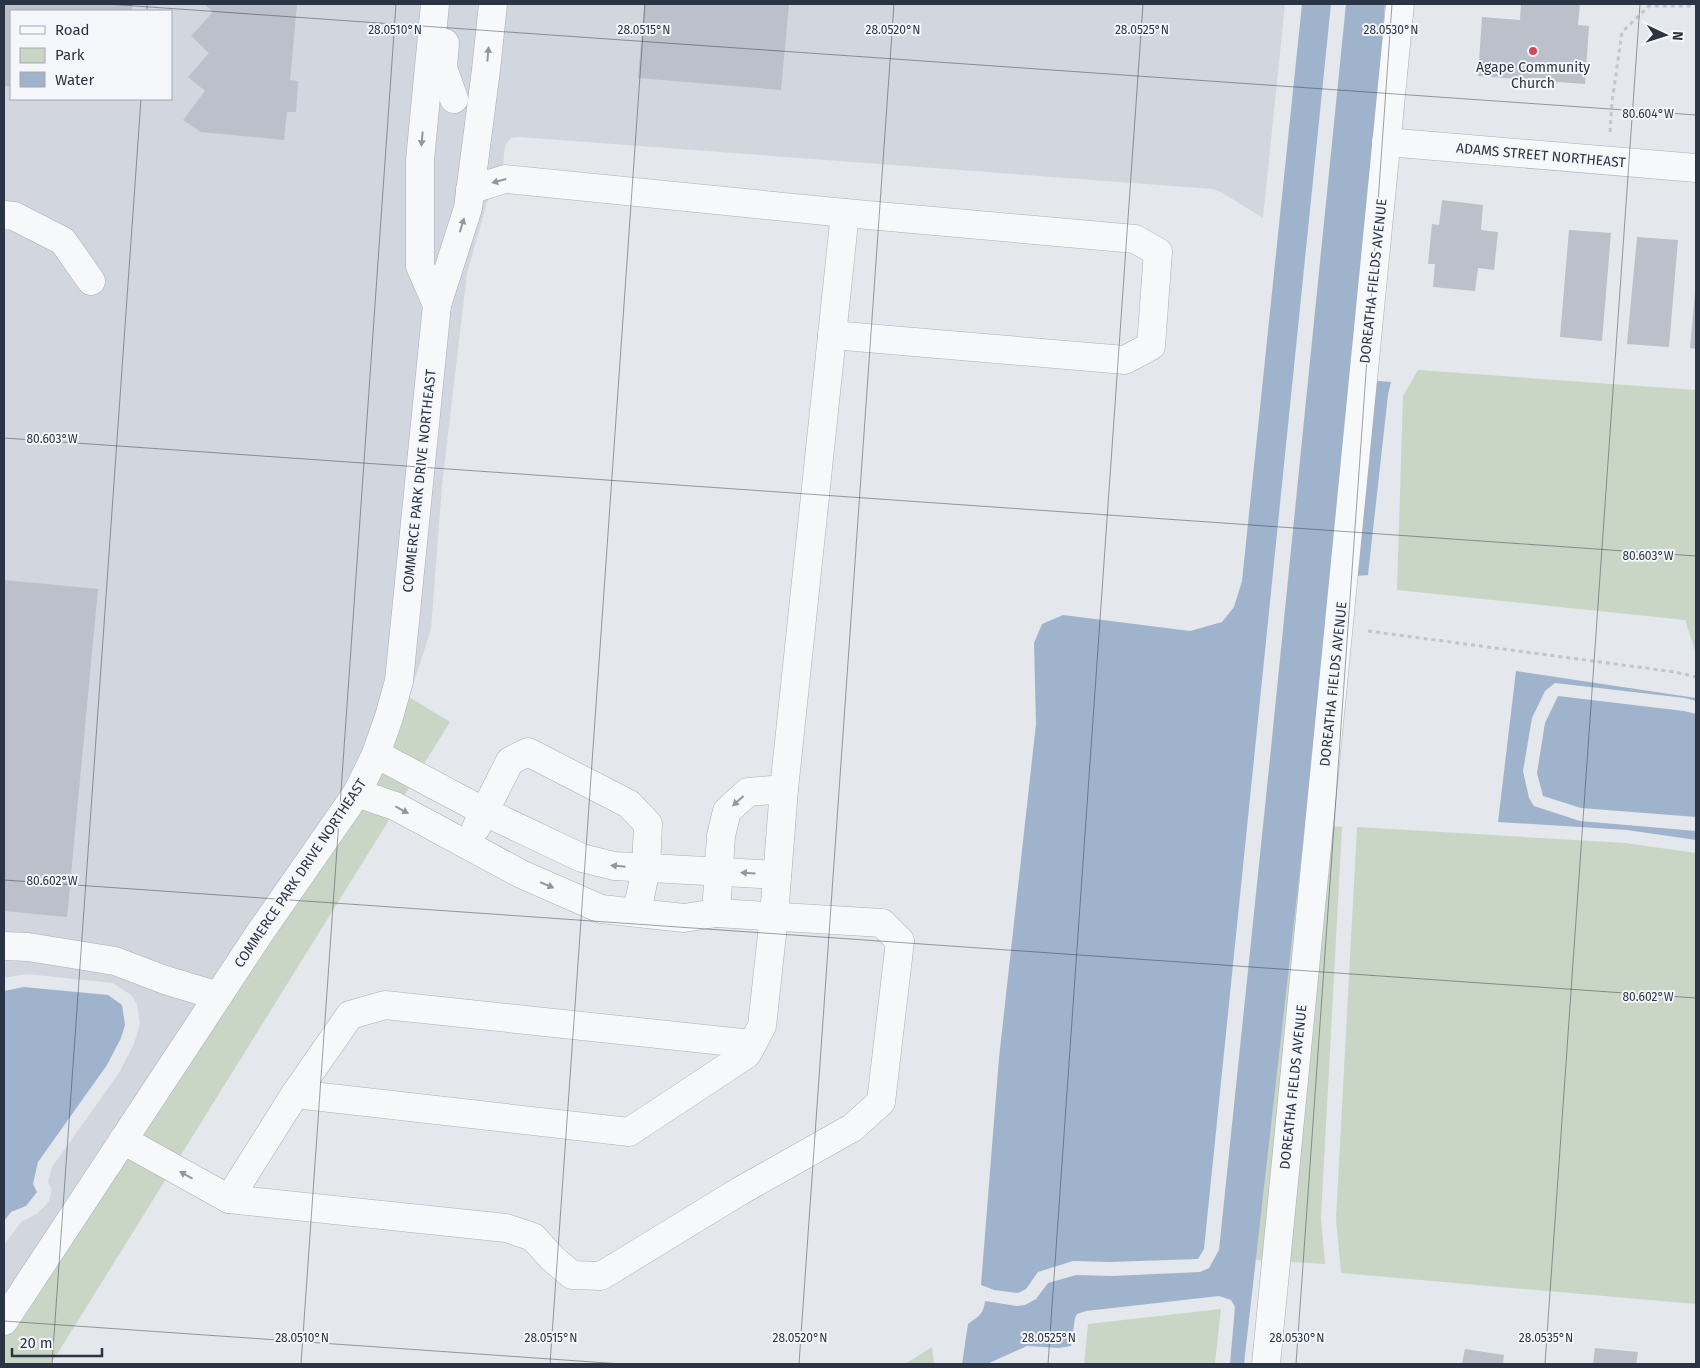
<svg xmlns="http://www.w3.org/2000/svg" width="1700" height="1368" viewBox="0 0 1700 1368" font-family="'Fira Sans',sans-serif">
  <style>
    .built { fill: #d2d6de; fill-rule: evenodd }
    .green { fill: #c9d6c5 }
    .water { fill: #9fb4cc }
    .building { fill: #bbc0ca }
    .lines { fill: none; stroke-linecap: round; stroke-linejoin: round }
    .minor-casing { stroke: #a9aeb7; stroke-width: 29 }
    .path { stroke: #c2c5cb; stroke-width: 3; stroke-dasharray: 4 4; stroke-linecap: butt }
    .minor { stroke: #f7f8fa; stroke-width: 28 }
    .oneway { fill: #9196a0 }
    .ticks { fill: none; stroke: #2b3445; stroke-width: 1; stroke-opacity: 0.45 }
    .poi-dot { fill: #d1495b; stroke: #f4f6f9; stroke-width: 2 }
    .labels { text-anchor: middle; stroke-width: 4; stroke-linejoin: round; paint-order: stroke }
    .poi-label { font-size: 14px; fill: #2b3445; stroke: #f4f6f9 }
    .street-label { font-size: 14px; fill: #2b3445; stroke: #f4f6f9 }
    .ticks-label { font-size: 12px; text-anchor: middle; fill: #2b3445; stroke: #f4f6f9; stroke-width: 4; stroke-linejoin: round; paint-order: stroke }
  </style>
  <rect width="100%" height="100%" fill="#e4e7ec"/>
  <!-- built -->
  <path class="built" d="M4,4H1285L1263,218L1221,192L1213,189L520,137L511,138L505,145L502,175H495L467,273L442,485L431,629L409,697L308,874L4,1295V1245L21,1222L38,1213L49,1201L52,1190L48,1182L52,1167L119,1073L134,1044L140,1024L137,1004L131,995L113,983L26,974L4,978ZM11,11H171V99H11Z"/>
  <!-- green -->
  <g class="green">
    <polygon points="1418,370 1696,390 1696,654 1685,620 1397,590 1403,396"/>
    <polygon points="409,697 450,722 51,1364 4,1364 4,1295 308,874"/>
    <polygon points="1305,824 1342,827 1321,1218 1325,1264 1255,1260"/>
    <polygon points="1357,827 1625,843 1696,853 1696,1304 1341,1273 1336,1219"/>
    <polygon points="1221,1309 1215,1364 1084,1364 1088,1324"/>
    <polygon points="932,1347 934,1364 905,1364"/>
  </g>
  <!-- water -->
  <g class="water">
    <polygon points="1302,4 1331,4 1204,1249 1198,1259 1110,1262 1073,1261 1038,1272 1026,1289 1018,1293 994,1290 981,1285 999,1058 1036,724 1034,643 1042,624 1063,615 1190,631 1222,622 1234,607 1242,581"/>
    <path d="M1346,4H1385L1357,379L1391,382L1388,395L1368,575L1333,578L1244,1364H1230L1235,1307L1231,1300L1219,1296L1086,1311L1077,1314L1075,1318L1071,1346L1059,1348L1027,1346L987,1364H962L968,1324C979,1316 983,1315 985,1301L1017,1306L1025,1305L1036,1299L1048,1283L1076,1275L1112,1276L1200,1272L1209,1268L1219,1250L1269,768Z"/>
    <polygon points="1516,671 1696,698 1696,701 1685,698 1555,683 1545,691 1532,718 1523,771 1529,798 1534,806 1580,821 1696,831 1696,840 1627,830 1498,822"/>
    <polygon points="1558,696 1684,711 1696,714 1696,817 1581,808 1543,796 1537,773 1545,723"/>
    <polygon points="24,987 108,995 122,1005 125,1025 121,1038 107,1065 38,1162 33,1184 37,1192 26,1206 11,1212 4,1221 4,991"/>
  </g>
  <!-- building -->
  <g class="building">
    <polygon points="4,4 133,4 132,11 11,11 11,87 4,86"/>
    <polygon points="204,4 297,4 290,80 298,81 296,112 287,112 284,140 201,132 183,120 205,91 188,77 209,53 191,36 213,12"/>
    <polygon points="644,4 789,4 781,90 638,78"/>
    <polygon points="1521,4 1580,4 1578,25 1589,26 1585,84 1478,76 1482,17 1520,20"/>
    <polygon points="1442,200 1483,205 1481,230 1498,232 1494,270 1478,268 1475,291 1433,287 1435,264 1428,264 1432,224 1439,225"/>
    <polygon points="1569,230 1611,233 1602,341 1560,337"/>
    <polygon points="1637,237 1678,240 1669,347 1627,344"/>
    <polygon points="1695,292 1696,292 1696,349 1690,348"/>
    <polygon points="4,580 98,589 67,917 4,911"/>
    <polygon points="1595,1348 1638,1352 1636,1364 1593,1364"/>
    <polygon points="1465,1349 1504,1355 1503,1364 1462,1364"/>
  </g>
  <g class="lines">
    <defs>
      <g id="minor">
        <polyline points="435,4 420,160 420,266 437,305"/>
        <polyline points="445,43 443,68 454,99"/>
        <polyline points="1386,142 1696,168"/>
        <polyline points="470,190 505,179 845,213 784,789 774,916 762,1026 747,1054 629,1132 295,1094 350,1015 385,1005 752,1044"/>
        <polyline points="4,215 14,216 63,241 91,281"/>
        <polyline points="832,335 1125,360 1151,346 1158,252 1135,239 845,213"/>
        <polyline points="376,754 485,812 582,858 614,866 777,875"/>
        <polyline points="476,828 510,761 528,752 629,804 648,824 646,868 637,912"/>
        <polyline points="716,913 721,836 727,811 748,792 784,789"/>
        <polyline points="4,946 28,947 115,961 165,980 218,996"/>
        <polyline points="295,1094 229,1199 506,1228 533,1237 553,1259 572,1275 601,1276 740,1191 852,1128 881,1102 900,941 882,923 716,913 684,918 601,909 521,874 395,806 357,793"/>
        <polyline points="123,1140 229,1199"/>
        <polyline points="4,1321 259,934 357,793 376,754 389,717 399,681 437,305 468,208 486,70 493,4"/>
        <polyline points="1266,1364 1400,4"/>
      </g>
    </defs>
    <!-- minor casing -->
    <use href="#minor" class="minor-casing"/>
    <!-- path -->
    <g class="path">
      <polyline points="1610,132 1612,102 1622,32 1649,6 1696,6"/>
      <polyline points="1368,631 1675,672 1696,677"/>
    </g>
    <!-- minor -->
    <use href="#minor" class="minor"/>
  </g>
  <!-- one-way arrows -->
  <defs><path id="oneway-solid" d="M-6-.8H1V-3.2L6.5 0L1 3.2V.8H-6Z" transform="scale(1.25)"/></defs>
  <g class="oneway">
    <use href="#oneway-solid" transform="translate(488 54) rotate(-85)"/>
    <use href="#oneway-solid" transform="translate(422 139) rotate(95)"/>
    <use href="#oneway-solid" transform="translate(499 181) rotate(165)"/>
    <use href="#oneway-solid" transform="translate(462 225) rotate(-73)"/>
    <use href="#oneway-solid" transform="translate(738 801) rotate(138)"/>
    <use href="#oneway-solid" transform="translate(402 810) rotate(28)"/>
    <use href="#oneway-solid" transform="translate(618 866) rotate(-174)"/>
    <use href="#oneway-solid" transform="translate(748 873) rotate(-177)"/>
    <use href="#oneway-solid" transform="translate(547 885) rotate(23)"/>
    <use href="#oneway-solid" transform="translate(186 1175) rotate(-151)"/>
  </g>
  <!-- ticks -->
  <path class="ticks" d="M107,4L1696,115M147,11V4M4,438L1696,556M4,880L1696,998M4,1321L622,1364M52,1364L141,99M301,1364L396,4M550,1364L645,4M799,1364L894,4M1048,1364L1143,4M1296,1364L1392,4M1545,1364L1640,4"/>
  <!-- markers -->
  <circle class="poi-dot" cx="1533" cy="51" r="5"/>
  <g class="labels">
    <!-- poi labels -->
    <g class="poi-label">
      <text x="1533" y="72">Agape Community<tspan x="1533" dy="16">Church</tspan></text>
    </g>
    <!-- street labels -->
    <g class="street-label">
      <text transform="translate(1541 155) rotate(5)" y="5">ADAMS STREET NORTHEAST</text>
      <text transform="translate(1373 281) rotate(-84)" y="5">DOREATHA FIELDS AVENUE</text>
      <text transform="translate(419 481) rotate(-84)" y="5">COMMERCE PARK DRIVE NORTHEAST</text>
      <text transform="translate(1333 684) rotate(-84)" y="5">DOREATHA FIELDS AVENUE</text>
      <text transform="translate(300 873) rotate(-56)" y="5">COMMERCE PARK DRIVE NORTHEAST</text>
      <text transform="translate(1293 1087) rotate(-84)" y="5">DOREATHA FIELDS AVENUE</text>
    </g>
  </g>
  <g class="ticks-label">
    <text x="395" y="34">28.0510°N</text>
    <text x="644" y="34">28.0515°N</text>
    <text x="893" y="34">28.0520°N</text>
    <text x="1142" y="34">28.0525°N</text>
    <text x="1391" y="34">28.0530°N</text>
    <text x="1648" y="118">80.604°W</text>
    <text x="52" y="443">80.603°W</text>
    <text x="1648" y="560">80.603°W</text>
    <text x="52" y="885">80.602°W</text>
    <text x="1648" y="1001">80.602°W</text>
    <text x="302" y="1342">28.0510°N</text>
    <text x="551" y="1342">28.0515°N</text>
    <text x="800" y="1342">28.0520°N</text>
    <text x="1049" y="1342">28.0525°N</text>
    <text x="1297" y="1342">28.0530°N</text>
    <text x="1546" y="1342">28.0535°N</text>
  </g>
  <!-- border -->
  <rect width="1700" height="1368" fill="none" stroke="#2b3445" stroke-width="10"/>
  <!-- legend -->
  <rect x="10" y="10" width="162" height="90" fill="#f4f6f9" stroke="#a4a8b1"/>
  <rect x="20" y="26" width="25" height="8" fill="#f7f8fa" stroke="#a4a8b1"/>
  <text x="55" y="35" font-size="15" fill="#2b3445">Road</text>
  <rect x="20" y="48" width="25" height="15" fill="#c9d6c5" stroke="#a4a8b1"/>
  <text x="55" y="60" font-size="15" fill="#2b3445">Park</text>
  <rect x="20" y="72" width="25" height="15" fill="#9fb4cc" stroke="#a4a8b1"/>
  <text x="55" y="85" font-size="15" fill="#2b3445">Water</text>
  <!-- north arrow -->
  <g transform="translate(1665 35) rotate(94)" stroke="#f4f6f9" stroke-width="4" paint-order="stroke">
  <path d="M0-4L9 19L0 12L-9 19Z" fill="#2b3445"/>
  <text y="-8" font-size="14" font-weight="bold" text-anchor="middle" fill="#2b3445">N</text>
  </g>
  <!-- scale -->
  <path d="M12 1348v8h90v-8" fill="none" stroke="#2b3445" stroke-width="2.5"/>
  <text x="20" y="1348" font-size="15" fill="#2b3445" stroke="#f4f6f9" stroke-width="4" paint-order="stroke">20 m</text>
</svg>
